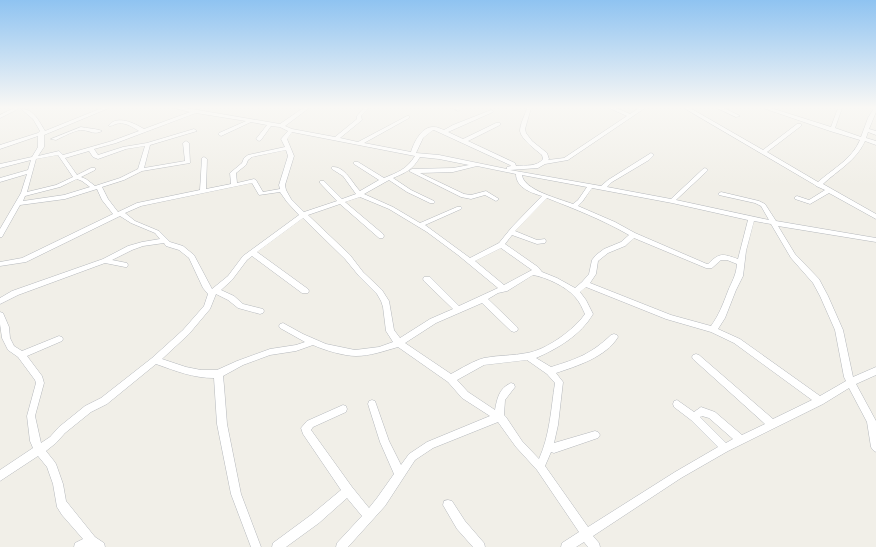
<svg xmlns="http://www.w3.org/2000/svg" width="876" height="547" viewBox="0 0 876 547" font-family="'Asap Condensed',sans-serif">
  <style>
    .lines { fill: none; stroke-linecap: round; stroke-linejoin: round }
    .minor-casing { stroke: #b5b8bc; stroke-width: 1 }
    .minor { fill: #fff; fill-rule: evenodd }
  </style>
  <rect width="100%" height="100%" fill="#f1efe8"/>
  <g class="lines">
    <defs>
      <g id="minor">
        <path d="M14,108C33,108 36,116 45,131L102,108H109L44,135V147L38,156L59,151L63,155L112,141L139,131C133,127 123,121 116,124C113,125 112,126 109,126V125C118,115 134,123 144,129L190,112L174,108H186L280,124L303,108H309L285,126L292,129L335,137L357,119V116L364,108H369L361,116L362,120L340,138L358,142L407,116H409V118L364,143L411,152C414,142 422,126 434,127C438,127 441,129 444,130L453,125L491,110L493,111V112L448,132L463,139L496,123H500V125L468,141L515,163L516,166C526,165 537,167 543,159L542,155C536,150 521,139 520,131C520,124 525,115 527,108H531L525,129L526,133L532,141L547,153L549,159L548,160L564,158L627,116L609,108H616L630,114L639,108H645L568,160L545,164L538,168L510,170L601,186L608,180L651,153L654,155L649,160L612,182L607,187L671,199L703,169L705,168L708,170L707,171L676,200L769,220L761,206L755,203L719,195L718,194L721,192L759,201L765,204L776,221L876,238V242L778,226L795,254L819,279L828,296L843,330L853,377L876,367V375L856,384L876,421V452L873,450L871,447L867,422L849,388L823,404L728,451L681,478L593,536L599,543L600,547H588L584,542L576,547H561L562,543L579,532L537,470L516,447L498,422L433,448L415,460L385,506L348,547H336L337,543L362,516L347,498L319,523L286,547H272L273,543L311,515L341,490L303,434L301,428L307,421L343,405L346,406L347,409L346,412L313,427L311,430L352,487L369,508L377,498L394,474L380,442L368,404L369,401L372,400L375,401L389,441L401,465L409,454L427,442L490,416L462,398L448,382L398,347C384,351 370,356 356,356C344,356 324,350 313,345L296,351L270,355L243,365L223,376L224,386L227,424L241,494L261,547H251L231,494L217,424L214,378C193,378 176,371 156,364L107,404L91,412L65,433L56,443L46,451L54,461L56,464L63,484L66,501L95,537L104,543L105,547H74L75,543L83,539L62,515L57,507L53,484L47,467L38,456L0,481V470L33,448L30,441L27,416L36,383L35,380L18,357L8,350L2,338L0,324V312L3,313L9,327L10,338L14,346L22,351L59,336L62,337L63,339L62,341L27,356L42,376L44,383L35,416L41,443L50,437L59,427L85,406L101,398L152,358L183,330L204,306L208,294L203,288L189,258L179,250L166,246L164,243L143,246L132,250L112,260L127,263L128,265L127,267H125L105,263L18,295L0,304V298L12,291L103,259L128,246L142,242L160,239L155,233L131,223L120,216L26,262L0,266V262L22,258L113,214L102,200L97,189L65,199L20,205L2,237H0V229L21,193L27,174L0,182V178L28,170L31,160L0,168V164L32,157L38,147V136L0,149V145L38,133L40,131L33,119L20,108L0,118V115ZM196,113L246,121L219,133L218,134L221,136L251,122L267,125L256,139L259,141L261,140L271,126L280,127L288,131L281,139L285,147L248,155L244,158L242,163L230,173L231,184L206,189L207,159L204,157L202,158L200,190L137,203L118,212L108,199L102,187L124,180L142,171L190,163L189,143L186,141L183,143L185,161L144,168L150,145L197,131L194,129L147,143L123,147L98,155L94,149L116,143ZM433,130H434L510,165L511,166L507,167V169L439,155L416,153L423,138ZM292,132L415,156C406,170 398,172 384,178L358,162H354V164L379,180L360,191C352,183 345,166 332,167V169L343,176L356,194L342,199L324,181H320V183L337,201L304,212L291,199L286,190L285,185L294,156L287,139ZM145,146L138,169L120,178L95,186L86,179L81,177L95,170V168H91L77,175L65,158L89,151L93,157L98,159L126,149ZM286,150L288,156L279,185L280,189L263,192L256,180L254,179L237,183L236,173L246,165L248,160L252,157ZM58,155L73,177L56,185L27,192L36,159ZM420,157L439,159L469,165L453,168L412,169L409,171L461,197L471,199L485,195L496,201L499,199L486,191L471,195L464,194L420,173L453,172L477,166L516,174C516,188 532,193 542,196L512,227L499,243L470,258L425,225L461,209L462,208L461,207H457L420,223L393,207L364,194L389,180L407,192L430,203H434L435,202L434,201L411,190L393,178C407,172 412,170 420,157ZM522,175L587,187L578,200L573,204C560,199 523,190 522,175ZM77,179L82,181L90,187L64,195L23,201L25,196L60,187ZM252,183L259,195L280,192L287,202L299,215L243,256L228,276L212,289L194,255L183,246L170,242L159,231L135,221L125,213L141,206ZM592,188L672,203L748,220L738,259C723,254 720,252 708,264H707L635,233L615,222L578,206L582,202ZM360,197L389,209L427,232L458,255L498,288L459,306L430,277H424L423,279L424,281L453,309L430,319L400,338L394,330L389,301L382,290L363,272L350,255L308,215L340,204L379,238H383L384,236L383,234L345,202ZM547,198C575,209 603,220 629,235L621,242L604,249L596,255L592,260L589,274L582,282L575,288L557,278L542,272L538,267L505,244L512,235L537,244L545,243L546,241L545,239L537,240L515,231ZM303,218L345,259L359,276L377,294L381,301L383,307L386,331L393,342L379,347L355,350L326,344L303,334L283,323L280,324L279,326L280,328L305,342L296,345L270,349L237,361L217,370H201L186,367L162,359L189,334L210,309L216,294L228,300L238,308L260,314L263,313L264,311L263,309L243,304L234,296L221,290L232,280L247,260L252,256L302,293H308L309,291L308,289L257,252ZM754,221L771,224L791,258L813,283L820,296L835,330L844,377L846,381L820,396L740,339L718,329L725,318L736,290L743,276L746,251ZM634,238L706,268H712L721,260H727L737,264C736,276 732,281 728,291C723,304 719,315 711,326L671,315L590,283L596,274L598,261L608,253L625,246ZM501,248L532,270L504,285L475,261ZM533,275C546,277 567,287 575,297C580,302 582,308 585,314C574,330 546,350 527,353C513,356 499,355 484,358C473,361 462,368 451,374L405,343L436,323L482,303L511,331L514,332L517,331L518,329L517,327L488,299L498,293L507,291ZM586,287L666,319L711,332L734,343L812,400L773,419L699,355L696,354L693,355L692,357L693,359L765,424L742,435L715,412L701,407L694,412L677,400L674,401L673,404L674,407L691,420L718,447L675,472L588,527L545,466L551,452L554,453L595,439L598,438L600,435L598,432L595,431L554,443L558,425L563,382L556,373C577,366 606,357 618,337L617,335L614,334L611,335C591,354 577,359 551,367L536,358C557,349 581,335 593,314L586,300L580,292ZM527,360L547,374L555,383C551,408 550,435 539,459L522,441L506,417L504,415L505,400L515,387L514,384L511,383C499,388 497,399 495,410L468,392L457,380L484,365ZM702,416L709,418L733,439L726,443L700,417Z"/>
        <polygon points="453,108 459,108 460,110 458,111"/>
        <path d="M684,108H690L763,150L797,124H801V126L767,152L818,182C834,168 852,159 860,140L830,131L763,108H771L831,127L838,108H842L835,128L861,137L868,118L874,108H876V112L869,129L876,131V135L868,132L866,138L876,141V145L865,141C856,161 838,170 823,184L876,214V219L829,193L810,204L795,199V197L797,196L809,200L825,190L816,186L815,185Z"/>
        <polygon points="717,108 724,108 740,116 736,117"/>
        <path d="M81,127C86,128 98,129 102,131C95,135 90,131 83,130C77,129 62,137 56,140L51,139Z"/>
        <polygon points="448,500 452,501 465,521 484,543 485,547 473,547 457,529 443,505 444,501"/>
      </g>
    </defs>
    <!-- minor casing -->
    <use href="#minor" class="minor-casing"/>
    <!-- minor -->
    <use href="#minor" class="minor"/>
  </g>
  <!-- sky -->
  <linearGradient id="sky" x2="0" y2="1"><stop stop-color="#8fc3f1"/><stop offset="0.58" stop-color="#f9f8f5"/><stop offset="1" stop-color="#f9f8f5" stop-opacity="0"/></linearGradient>
  <rect width="876" height="185" fill="url(#sky)"/>
</svg>
